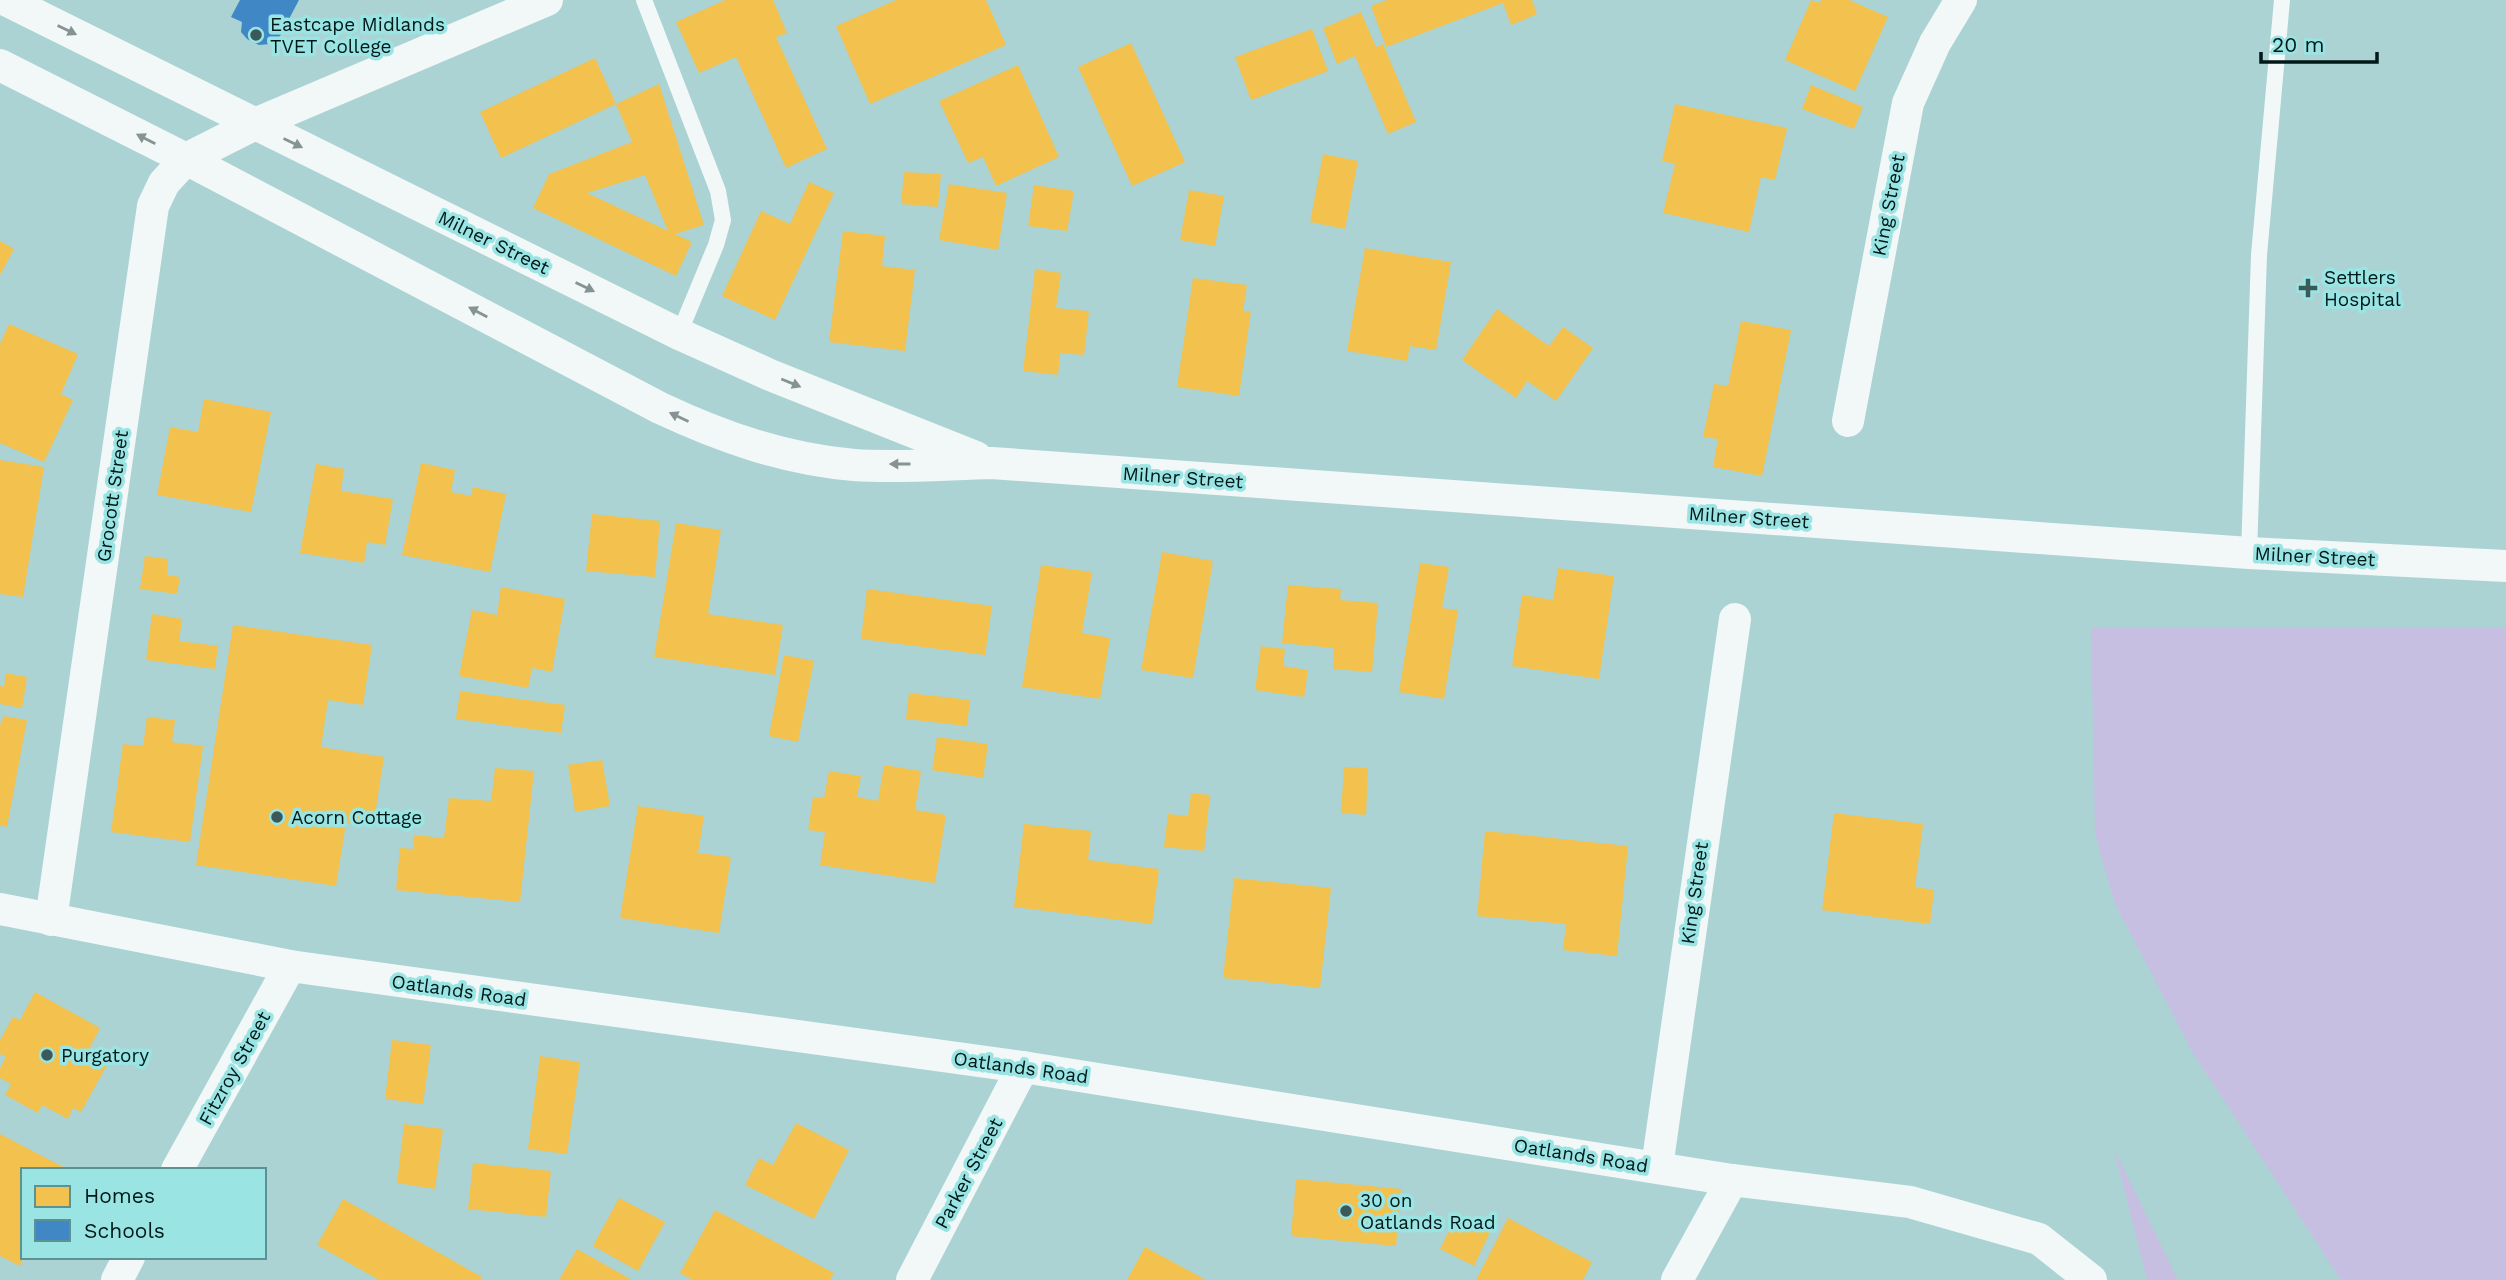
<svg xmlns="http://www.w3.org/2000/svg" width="2506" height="1280" viewBox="0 0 2506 1280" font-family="'Work Sans',sans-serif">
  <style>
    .green { fill: #c6bfe2 }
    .homes { fill: #f2c14e; fill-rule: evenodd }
    .schools { fill: #3f88c5 }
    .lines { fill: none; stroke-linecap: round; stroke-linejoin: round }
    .service { stroke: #f2f8f8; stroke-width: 16 }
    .minor { stroke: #f2f8f8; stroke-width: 32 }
    .oneway { fill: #859393 }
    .poi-dot { fill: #3c5959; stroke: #9ae4e4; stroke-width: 2.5 }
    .labels { text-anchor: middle; stroke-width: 7; stroke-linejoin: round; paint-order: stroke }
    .poi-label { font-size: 19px; fill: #001818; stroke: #9ae4e4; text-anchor: start }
    .street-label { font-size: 19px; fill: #001818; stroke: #9ae4e4 }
  </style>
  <rect width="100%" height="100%" fill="#abd3d3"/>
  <!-- green -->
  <g class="green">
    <polygon points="2091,627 2506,628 2506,1280 2341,1280 2193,1053 2115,904 2095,834"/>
    <polygon points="2114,1149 2178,1280 2147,1280"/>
  </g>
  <!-- homes -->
  <g class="homes">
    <polygon points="725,0 773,0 787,33 776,37 827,149 786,168 736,57 699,73 676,22"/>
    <polygon points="896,0 986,0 1006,45 870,104 836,26"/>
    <polygon points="1387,0 1532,0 1537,14 1511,25 1503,3 1386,47 1371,6"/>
    <polygon points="1811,0 1820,3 1821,0 1849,0 1888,17 1855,91 1785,60"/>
    <polygon points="1361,12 1376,47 1383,44 1416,122 1388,134 1355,56 1337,64 1323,28"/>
    <polygon points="1312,29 1328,71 1251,100 1235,57"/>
    <polygon points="1131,43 1185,162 1132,186 1078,67"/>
    <polygon points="595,58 616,104 501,158 480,112"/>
    <polygon points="1018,65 1059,157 996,186 983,157 968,163 939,101"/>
    <path d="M659,84L704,225L675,234L692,242L676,276L533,208L549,174L632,142L616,104ZM645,175L668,231L587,193Z"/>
    <polygon points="1811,85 1863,107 1854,129 1802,109"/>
    <polygon points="1675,104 1787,128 1775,180 1761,177 1749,232 1663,213 1675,164 1662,161"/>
    <polygon points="1323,154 1358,161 1345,229 1310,222"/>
    <polygon points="904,172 941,174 938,207 901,204"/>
    <polygon points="809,182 834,193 775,320 722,296 761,211 790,224"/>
    <polygon points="949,184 1007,193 998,250 939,240"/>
    <polygon points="1034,185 1074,191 1067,231 1028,226"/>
    <polygon points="1189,190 1224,196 1215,246 1180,240"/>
    <polygon points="843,231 885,236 882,266 915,270 905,351 829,342"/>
    <polygon points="0,241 14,249 0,275"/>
    <polygon points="1365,248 1451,262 1436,350 1410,346 1407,361 1347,351"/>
    <polygon points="1035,269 1061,273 1056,308 1089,311 1084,355 1060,353 1058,375 1023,371"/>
    <polygon points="1193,278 1247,285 1243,311 1251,311 1239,396 1177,387"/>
    <polygon points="1497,309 1549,346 1563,327 1593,348 1556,401 1527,381 1516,398 1462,360"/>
    <polygon points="1741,321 1791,330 1762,476 1713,467 1718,439 1703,437 1714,384 1728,386"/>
    <polygon points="9,324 78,354 61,394 73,400 44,462 0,443 0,344"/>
    <polygon points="204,399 271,412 251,512 157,495 170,427 198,432"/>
    <polygon points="0,460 44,467 23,597 0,594"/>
    <polygon points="421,463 455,470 451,492 471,496 473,487 506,494 490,572 402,555"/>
    <polygon points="316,464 344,469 341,491 393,499 385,545 367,542 364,563 300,553"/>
    <polygon points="592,514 660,521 655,577 586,571"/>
    <polygon points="676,523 721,530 708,614 783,625 775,675 654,657"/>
    <polygon points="1162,552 1213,561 1193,678 1141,670"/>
    <polygon points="145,556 168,559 167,575 180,577 177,594 140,589"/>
    <polygon points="1420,563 1449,567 1442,608 1458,610 1444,699 1399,692"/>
    <polygon points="1041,565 1092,572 1082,633 1110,638 1100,699 1022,687"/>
    <polygon points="1558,568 1614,576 1599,679 1512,666 1522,595 1553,600"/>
    <polygon points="1288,585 1341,589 1340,600 1378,603 1372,672 1333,669 1334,648 1282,643"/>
    <polygon points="501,587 565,599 552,672 532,668 528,688 459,676 472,610 497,615"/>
    <polygon points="867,589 992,606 985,655 861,639"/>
    <polygon points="152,614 182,619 179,641 218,646 215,669 146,660"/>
    <polygon points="233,625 372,645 363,705 328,700 321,747 384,757 373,827 346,823 336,886 196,865"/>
    <polygon points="1261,646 1285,649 1283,666 1308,670 1304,697 1255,690"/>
    <polygon points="784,655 814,661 798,742 769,736"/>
    <polygon points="6,673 27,677 22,708 0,704 0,686 4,687"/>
    <polygon points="460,691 565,705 561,733 456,719"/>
    <polygon points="909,693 970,700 967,726 906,719"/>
    <polygon points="4,716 27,720 7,827 0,825 0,725"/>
    <polygon points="147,717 175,720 172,742 203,746 190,842 111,832 123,744 143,746"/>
    <polygon points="937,737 988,744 983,778 932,770"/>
    <polygon points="602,760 610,806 575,812 568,765"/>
    <polygon points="884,765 921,771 915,810 946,815 935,883 820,865 825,832 808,830 813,797 824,798 829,771 861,776 857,797 878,801"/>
    <polygon points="1344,767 1368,768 1366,815 1341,813"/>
    <polygon points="495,768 534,771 520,902 396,890 400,848 413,849 414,835 444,838 449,798 491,801"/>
    <polygon points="1191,793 1210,795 1204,851 1164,847 1168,814 1188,816"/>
    <polygon points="638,806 704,816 698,853 731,857 719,933 620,918"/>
    <polygon points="1834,813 1923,824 1915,887 1934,890 1930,924 1822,910"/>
    <polygon points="1024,824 1091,831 1088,860 1159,869 1152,924 1014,907"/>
    <polygon points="1485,831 1628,846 1617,956 1563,950 1566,924 1477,916"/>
    <polygon points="1234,878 1331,888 1320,988 1223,978"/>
    <polygon points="35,992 100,1028 87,1053 107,1065 81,1112 73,1108 68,1119 42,1105 38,1113 5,1095 11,1084 0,1078 0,1068 6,1057 0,1054 0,1040 13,1017 20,1020"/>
    <polygon points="392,1040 431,1045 423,1104 385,1099"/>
    <polygon points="540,1056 580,1062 567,1154 528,1149"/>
    <polygon points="796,1123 849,1150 814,1219 745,1185 759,1158 773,1165"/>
    <polygon points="404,1124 443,1129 435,1189 397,1183"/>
    <polygon points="0,1134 69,1170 23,1170 24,1257 20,1266 0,1256"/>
    <polygon points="473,1163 551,1171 546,1217 468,1209"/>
    <polygon points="1296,1179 1401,1189 1396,1246 1291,1236"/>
    <polygon points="619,1198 665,1222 638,1271 593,1246"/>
    <polygon points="343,1199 482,1277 480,1280 379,1280 317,1245"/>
    <polygon points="715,1210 834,1273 830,1280 693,1280 680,1273"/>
    <polygon points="1458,1213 1491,1230 1474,1266 1440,1249"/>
    <polygon points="1508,1218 1592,1262 1583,1280 1476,1280"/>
    <polygon points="1145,1247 1206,1280 1127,1280"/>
    <polygon points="577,1249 632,1280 559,1280"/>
  </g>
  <!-- schools -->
  <polygon class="schools" points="240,0 299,0 280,36 270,44 259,45 247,39 241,32 242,22 231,17"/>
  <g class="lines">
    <!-- service -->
    <g class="service">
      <polyline points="644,0 718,191 723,220 716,245 679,334"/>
      <polyline points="2249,553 2259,255 2282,0"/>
    </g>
    <!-- minor -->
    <g class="minor">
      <polyline points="6,0 679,334 770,375 976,457"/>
      <path d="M0,65L186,159L660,408C722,437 784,459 854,465C899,468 947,464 992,463L2249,553L2506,566"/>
      <polyline points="1848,421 1908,103 1935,43 1961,0"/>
      <polyline points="0,909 290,966 1023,1067 1732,1180 1910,1202 2039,1239 2091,1280"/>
      <polyline points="51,920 153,206 164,183 186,159 255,124 547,0"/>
      <polyline points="1657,1167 1735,619"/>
      <polyline points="177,1170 290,966"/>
      <polyline points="117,1280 129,1257"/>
      <polyline points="912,1280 1023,1067"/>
      <polyline points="1677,1280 1732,1180"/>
    </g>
  </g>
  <!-- one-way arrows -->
  <defs><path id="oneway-solid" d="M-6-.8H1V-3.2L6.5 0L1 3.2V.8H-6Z" transform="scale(1.75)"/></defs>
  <g class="oneway">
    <use href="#oneway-solid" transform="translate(67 30) rotate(26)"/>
    <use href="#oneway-solid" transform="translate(146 139) rotate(-153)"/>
    <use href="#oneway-solid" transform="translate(293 143) rotate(26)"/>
    <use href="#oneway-solid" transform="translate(585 287) rotate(26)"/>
    <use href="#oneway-solid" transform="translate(478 312) rotate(-152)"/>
    <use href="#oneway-solid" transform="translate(791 383) rotate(22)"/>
    <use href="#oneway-solid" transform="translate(679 417) rotate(-155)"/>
    <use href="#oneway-solid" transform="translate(900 464) rotate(180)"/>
  </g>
  <!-- markers -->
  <g class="poi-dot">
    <circle cx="256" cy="35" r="7"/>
    <path d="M2304.5 277.5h7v7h7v7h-7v7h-7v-7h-7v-7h7z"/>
    <circle cx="277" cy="817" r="7"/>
    <circle cx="47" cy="1055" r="7"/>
    <circle cx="1346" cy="1211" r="7"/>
  </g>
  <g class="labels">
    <!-- poi labels -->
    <g class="poi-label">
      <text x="270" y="31">Eastcape Midlands<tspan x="270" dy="22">TVET College</tspan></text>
      <text x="2324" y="284">Settlers<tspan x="2324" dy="22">Hospital</tspan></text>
      <text x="291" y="824">Acorn Cottage</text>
      <text x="61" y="1062">Purgatory</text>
      <text x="1360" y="1207">30 on<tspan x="1360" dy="22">Oatlands Road</tspan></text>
    </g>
    <!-- street labels -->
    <g class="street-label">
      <text transform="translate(1888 205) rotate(-79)" y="7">King Street</text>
      <text transform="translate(494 242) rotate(26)" y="7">Milner Street</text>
      <text transform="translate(1183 477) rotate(4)" y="7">Milner Street</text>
      <text transform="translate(112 496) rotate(-82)" y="7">Grocott Street</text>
      <text transform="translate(1749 517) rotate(4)" y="7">Milner Street</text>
      <text transform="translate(2315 556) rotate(3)" y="7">Milner Street</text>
      <text transform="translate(1694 893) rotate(-82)" y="7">King Street</text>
      <text transform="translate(459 990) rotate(8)" y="7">Oatlands Road</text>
      <text transform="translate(1021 1067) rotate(8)" y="7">Oatlands Road</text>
      <text transform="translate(234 1068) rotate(-61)" y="7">Fitzroy Street</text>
      <text transform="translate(1581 1155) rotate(9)" y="7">Oatlands Road</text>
      <text transform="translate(968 1173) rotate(-62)" y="7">Parker Street</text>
    </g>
  </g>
  <!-- legend -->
  <rect x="21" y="1168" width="245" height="91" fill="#9ae4e4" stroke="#5c9292" stroke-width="2"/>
  <rect x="35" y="1186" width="35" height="21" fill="#f2c14e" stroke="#5c9292" stroke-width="2"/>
  <text x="84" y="1203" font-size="21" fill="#001818">Homes</text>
  <rect x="35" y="1220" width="35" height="21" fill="#3f88c5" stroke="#5c9292" stroke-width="2"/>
  <text x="84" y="1238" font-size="21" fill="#001818">Schools</text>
  <!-- scale -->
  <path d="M2261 52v10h116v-10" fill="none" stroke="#001818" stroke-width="3.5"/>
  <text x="2272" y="52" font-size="21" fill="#001818" stroke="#9ae4e4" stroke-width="5" paint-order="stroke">20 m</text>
</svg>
